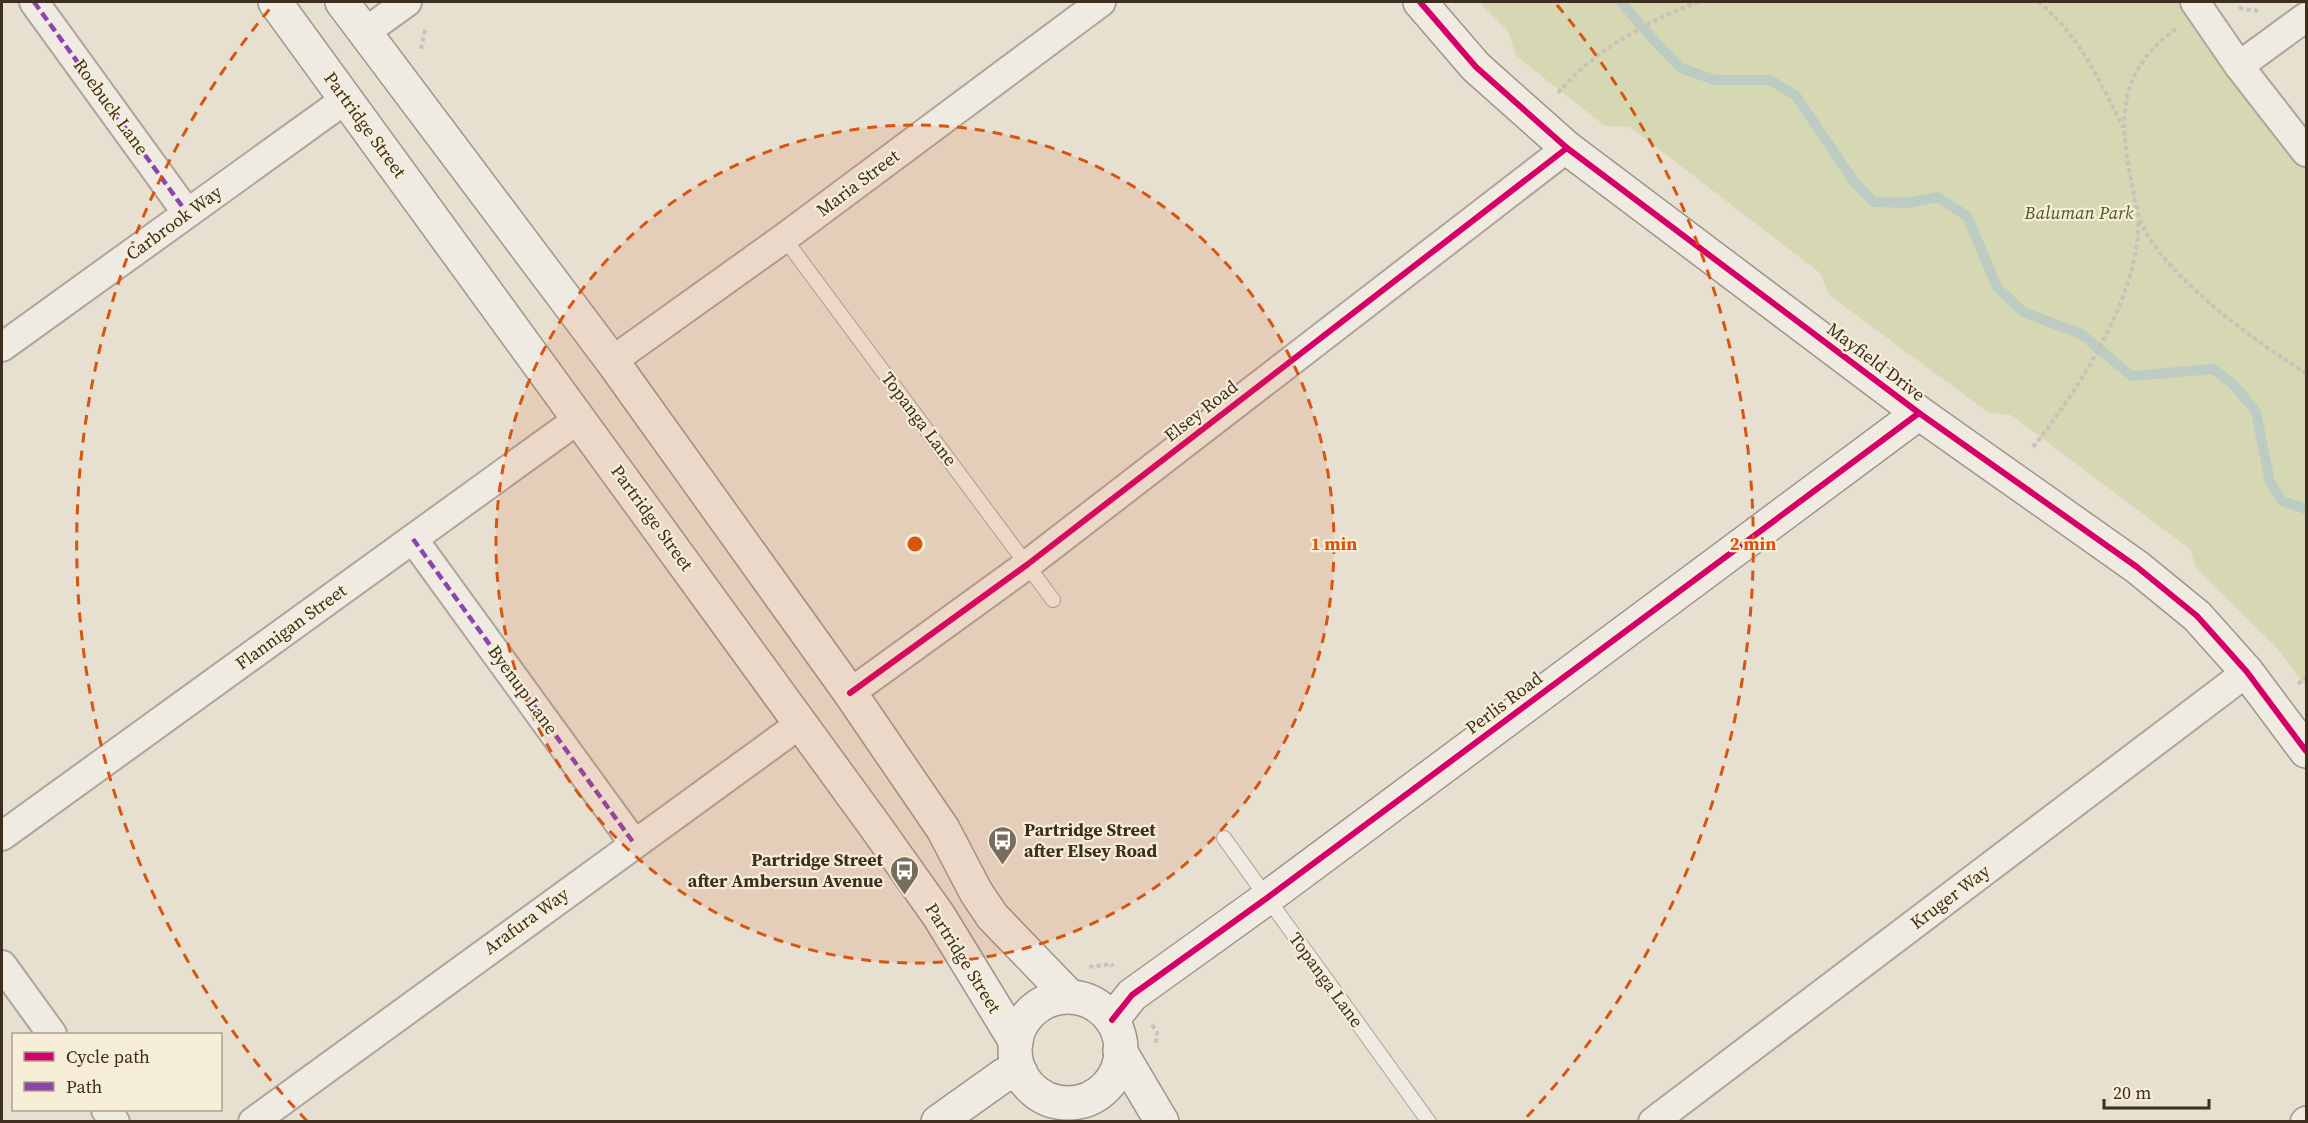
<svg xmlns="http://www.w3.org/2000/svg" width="2308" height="1123" viewBox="0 0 2308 1123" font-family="'Source Serif 4',serif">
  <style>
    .green { fill: #d6d7b3 }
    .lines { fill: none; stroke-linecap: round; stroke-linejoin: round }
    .stream { stroke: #bcccc2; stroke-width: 10 }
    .lane-casing { stroke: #ada599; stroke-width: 16 }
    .street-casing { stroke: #ada599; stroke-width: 32 }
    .secondary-casing { stroke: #9c958a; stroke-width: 36 }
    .path { stroke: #c8c2b9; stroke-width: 4; stroke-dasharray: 4.5 3; stroke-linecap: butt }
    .lane { stroke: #efebe3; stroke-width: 14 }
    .street { stroke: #efebe3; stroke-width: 28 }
    .secondary { stroke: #efebe3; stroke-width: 33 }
    .quiet { stroke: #8e44ad; stroke-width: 4.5; stroke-dasharray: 9 4.5; stroke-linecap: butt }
    .cycleway-casing { stroke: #f7eed8; stroke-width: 10 }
    .cycleway { stroke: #d6006c; stroke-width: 6 }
    .ring { fill: none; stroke: #d7550e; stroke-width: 3; stroke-dasharray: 10 8 }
    .labels { text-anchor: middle; stroke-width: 4.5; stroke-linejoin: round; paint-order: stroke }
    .street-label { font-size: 18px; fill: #3d2e20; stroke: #f7eed8 }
    .park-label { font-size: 18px; font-style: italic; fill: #4d5a26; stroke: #f7eed8 }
    .poi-label { font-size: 18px; font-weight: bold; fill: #3d2e20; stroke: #f7eed8; text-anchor: start }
    .centre { fill: #d7550e; stroke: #f7eed8; stroke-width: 3 }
    .ring-label { font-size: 18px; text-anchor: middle; font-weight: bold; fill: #d7550e; stroke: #f7eed8; stroke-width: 4.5; stroke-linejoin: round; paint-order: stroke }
  </style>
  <rect width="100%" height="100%" fill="#e7e0d1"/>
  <!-- green -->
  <polygon class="green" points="1479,2 2184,2 2306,162 2306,687 2277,648 2196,568 2190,549 2011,415 1989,413 1829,295 1820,273 1630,127 1605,126 1516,56 1508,31"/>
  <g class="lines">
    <!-- stream -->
    <polyline class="stream" points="1621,2 1652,38 1681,68 1715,80 1770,80 1796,96 1855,183 1874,202 1909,203 1937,197 1967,216 1997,287 2023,312 2081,334 2132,376 2213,369 2234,385 2256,412 2270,482 2282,501 2306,509"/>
    <defs>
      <g id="lane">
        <polyline points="784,238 1053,600"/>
        <polyline points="1224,838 1429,1122"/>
      </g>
      <g id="street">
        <polyline points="34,2 187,213"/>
        <polyline points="2195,2 2239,66 2306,152"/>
        <polyline points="364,33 407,2"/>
        <polyline points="2239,66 2306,17"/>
        <polyline points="2,347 346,99"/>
        <polyline points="612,361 784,238 1101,2"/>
        <polyline points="413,539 633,842"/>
        <polyline points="850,693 1028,564 1567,148"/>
        <polyline points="2,836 580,418"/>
        <polyline points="2,965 52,1034"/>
        <polyline points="106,1110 115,1122"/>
        <polyline points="253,1122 800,724"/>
        <polyline points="1653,1122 2247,672"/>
        <polyline points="2305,1122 2306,1121"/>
      </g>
      <g id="secondary">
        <polyline points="275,2 875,826 939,916 1016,1042"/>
        <polyline points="342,2 612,361 850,693 943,829 976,892 992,916 1070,997"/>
        <polyline points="1420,2 1476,67 1567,148 1919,413 2137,567 2197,616 2247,672 2306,751"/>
        <circle cx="1068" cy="1050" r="53"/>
        <polyline points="1112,1020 1132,995 1267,898 1919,413"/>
        <polyline points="1120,1051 1162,1122"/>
        <polyline points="938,1122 1004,1075 1021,1073"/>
      </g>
    </defs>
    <!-- lane casing -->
    <use href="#lane" class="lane-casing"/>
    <!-- street casing -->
    <use href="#street" class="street-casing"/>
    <!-- secondary casing -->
    <use href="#secondary" class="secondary-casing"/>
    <!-- path -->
    <g class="path">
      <path d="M2038,2C2079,34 2100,82 2123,127"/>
      <polyline points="2239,8 2258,11"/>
      <path d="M2176,29C2120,69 2118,116 2131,179C2135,199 2137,219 2148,236C2178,285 2257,343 2306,373"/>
      <polyline points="421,49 425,30"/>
      <path d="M1558,93C1594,50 1646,22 1698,2"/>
      <path d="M2033,447C2078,391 2141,293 2138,220"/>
      <polyline points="2298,684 2306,677"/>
      <polyline points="1089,967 1111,964 1113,966"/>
      <polyline points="1152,1025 1157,1032 1156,1043"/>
    </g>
    <!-- lane -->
    <use href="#lane" class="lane"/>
    <!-- street -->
    <use href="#street" class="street"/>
    <!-- secondary -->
    <use href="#secondary" class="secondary"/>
    <!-- quiet -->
    <g class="quiet">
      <polyline points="34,2 187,213"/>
      <polyline points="413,539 633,842"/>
    </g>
    <defs>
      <g id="cycleway">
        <polyline points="1420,2 1476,67 1567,148 1919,413 2137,567 2197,616 2247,672 2306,751"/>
        <polyline points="850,693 1028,564 1567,148"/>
        <polyline points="1112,1020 1132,995 1267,898 1919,413"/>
      </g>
    </defs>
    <!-- cycleway casing -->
    <use href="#cycleway" class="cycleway-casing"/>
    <!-- cycleway -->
    <use href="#cycleway" class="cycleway"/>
  </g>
  <!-- distance rings -->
  <circle cx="915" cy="544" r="419" fill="#d7550e" fill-opacity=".12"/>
  <g class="ring">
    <circle cx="915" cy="544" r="419"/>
    <path d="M307 1121A838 838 0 0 1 273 5M1557 5A838 838 0 0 1 1523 1121"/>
  </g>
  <!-- icons -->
  <defs>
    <symbol id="bus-pin" viewBox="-11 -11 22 30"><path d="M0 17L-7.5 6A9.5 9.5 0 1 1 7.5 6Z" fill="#786c5e" stroke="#f7eed8"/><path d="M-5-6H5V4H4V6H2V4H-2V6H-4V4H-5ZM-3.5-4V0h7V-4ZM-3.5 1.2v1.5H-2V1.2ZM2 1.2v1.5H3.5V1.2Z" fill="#fff"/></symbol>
  </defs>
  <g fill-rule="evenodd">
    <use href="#bus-pin" x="986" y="824" width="33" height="45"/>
    <use href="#bus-pin" x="888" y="854" width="33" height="45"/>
  </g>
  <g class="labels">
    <!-- street labels -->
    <g class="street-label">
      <text transform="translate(111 107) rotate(54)" y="6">Roebuck Lane</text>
      <text transform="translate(365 125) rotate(54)" y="6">Partridge Street</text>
      <text transform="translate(858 183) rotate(-37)" y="6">Maria Street</text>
      <text transform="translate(174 223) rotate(-36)" y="6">Carbrook Way</text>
      <text transform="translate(1876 362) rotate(37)" y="6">Mayfield Drive</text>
      <text transform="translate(1201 411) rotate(-38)" y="6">Elsey Road</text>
      <text transform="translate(919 419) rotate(53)" y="6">Topanga Lane</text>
      <text transform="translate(652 518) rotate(54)" y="6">Partridge Street</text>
      <text transform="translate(291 627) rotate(-36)" y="6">Flannigan Street</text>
      <text transform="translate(523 690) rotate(54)" y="6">Byenup Lane</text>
      <text transform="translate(1504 703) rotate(-37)" y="6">Perlis Road</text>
      <text transform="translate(1950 897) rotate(-37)" y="6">Kruger Way</text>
      <text transform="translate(526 921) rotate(-36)" y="6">Arafura Way</text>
      <text transform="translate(963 958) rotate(58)" y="6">Partridge Street</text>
      <text transform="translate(1326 980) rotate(54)" y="6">Topanga Lane</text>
    </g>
    <!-- park labels -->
    <g class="park-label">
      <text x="2079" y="219">Baluman Park</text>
    </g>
    <!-- poi labels -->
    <g class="poi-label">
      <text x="1024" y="836">Partridge Street<tspan x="1024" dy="21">after Elsey Road</tspan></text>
      <text x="883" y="866" text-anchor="end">Partridge Street<tspan x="883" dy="21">after Ambersun Avenue</tspan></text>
    </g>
  </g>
  <circle cx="915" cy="544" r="9" class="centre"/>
  <g class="ring-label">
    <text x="1334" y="550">1 min</text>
    <text x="1753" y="550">2 min</text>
  </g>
  <!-- border -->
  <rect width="2308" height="1123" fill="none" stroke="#3d2e20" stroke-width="6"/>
  <!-- legend -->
  <rect x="12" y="1033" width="210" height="78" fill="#f7eed8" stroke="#ada18e" stroke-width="1.5"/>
  <rect x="24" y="1052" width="30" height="9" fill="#d6006c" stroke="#ada18e" stroke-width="1.5"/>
  <text x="66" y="1063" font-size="18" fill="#3d2e20">Cycle path</text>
  <rect x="24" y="1082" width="30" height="9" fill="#8e44ad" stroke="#ada18e" stroke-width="1.5"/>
  <text x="66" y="1093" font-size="18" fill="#3d2e20">Path</text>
  <!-- scale -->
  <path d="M2104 1099v9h105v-9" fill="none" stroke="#3d2e20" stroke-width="3"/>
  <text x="2113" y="1099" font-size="18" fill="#3d2e20" stroke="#f7eed8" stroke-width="4.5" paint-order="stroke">20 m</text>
</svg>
